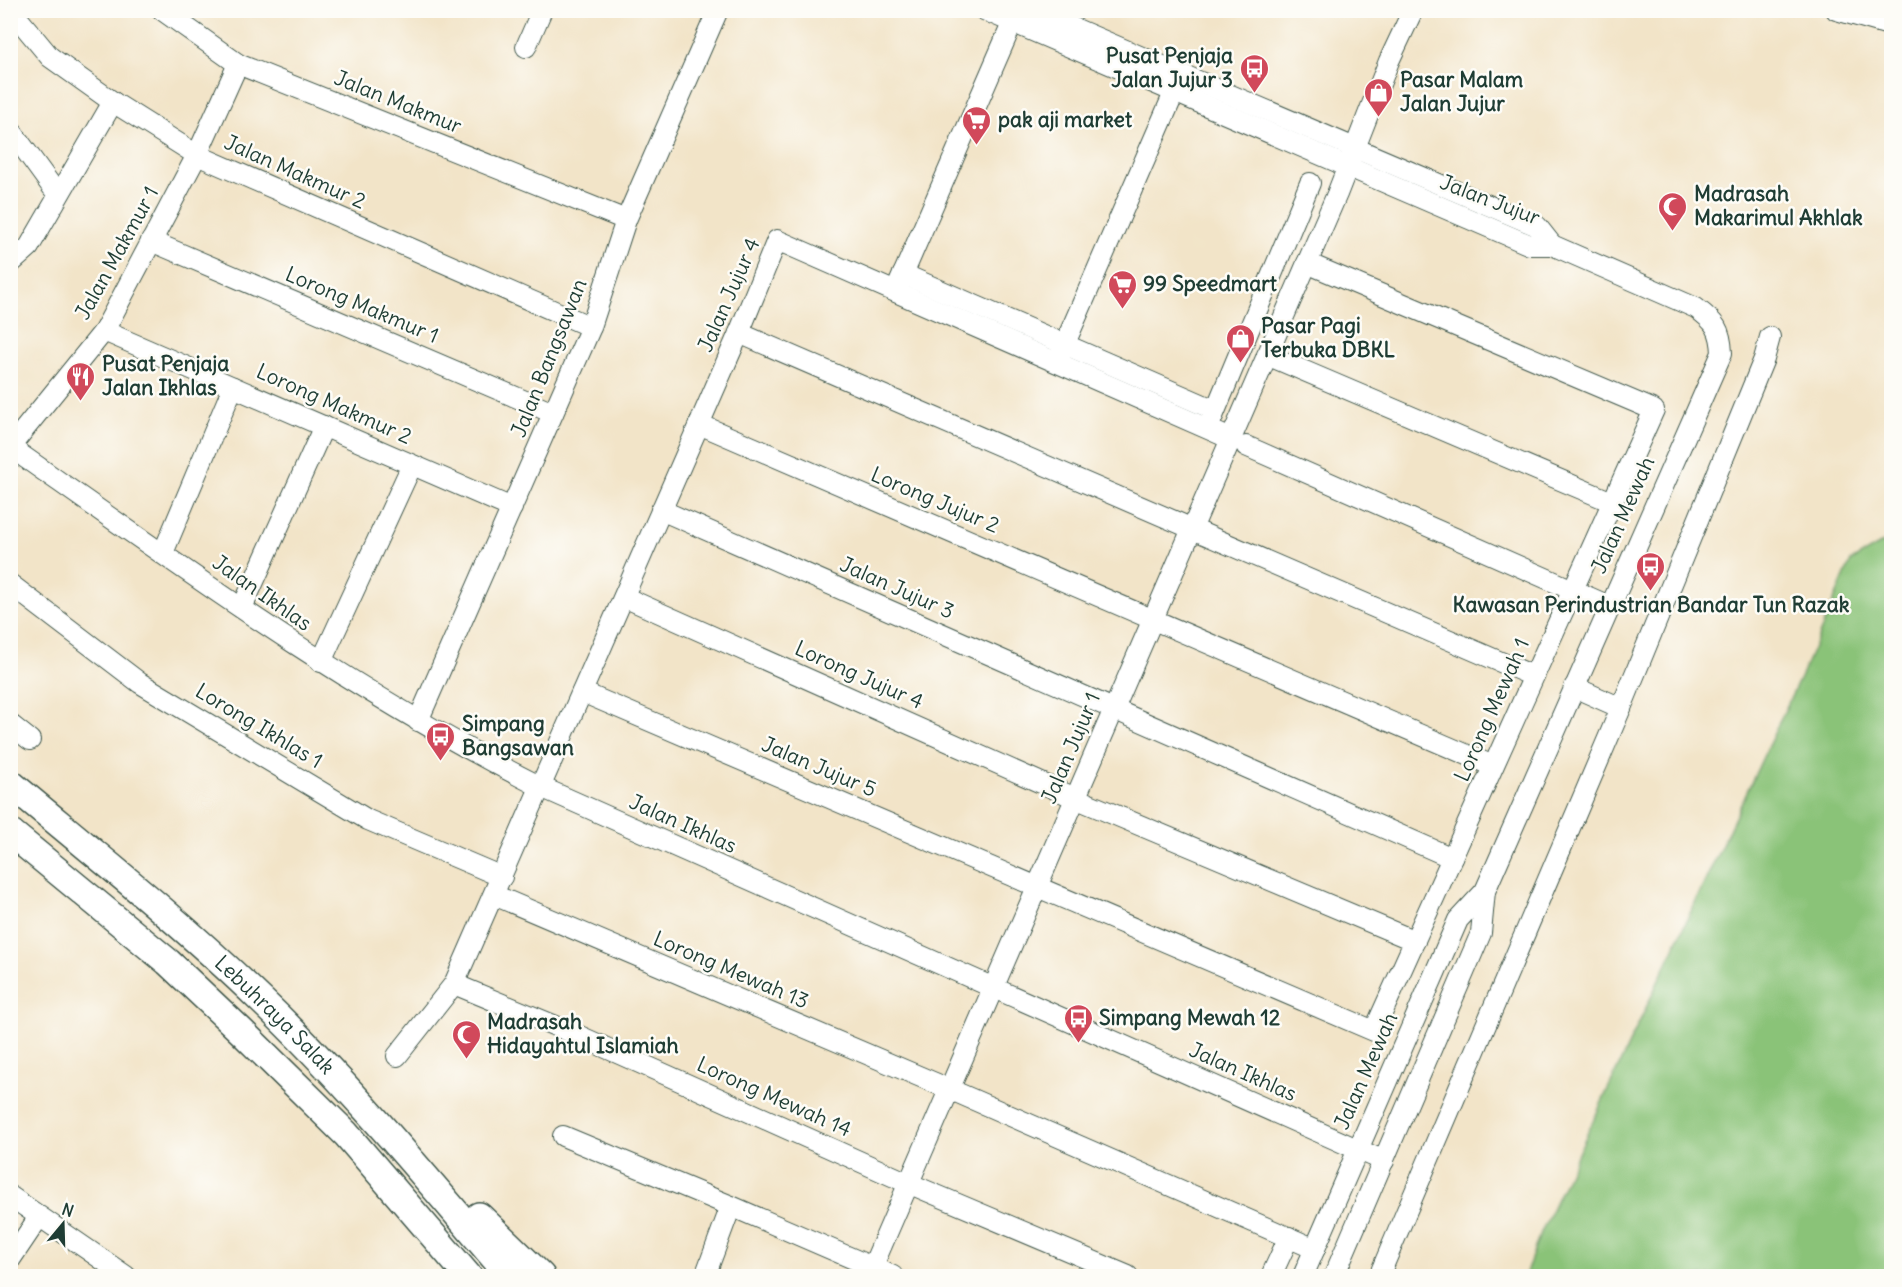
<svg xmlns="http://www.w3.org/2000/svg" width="1902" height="1287" viewBox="0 0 1902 1287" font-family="Delius,sans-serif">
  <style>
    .green { fill: #8ac378; stroke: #548056; stroke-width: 1.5 }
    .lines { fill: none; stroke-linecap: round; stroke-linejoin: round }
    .minor-casing { stroke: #3f564a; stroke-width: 22 }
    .highway-casing { stroke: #3f564a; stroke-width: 30 }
    .minor { stroke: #fff; stroke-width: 20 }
    .highway { stroke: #fff; stroke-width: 27 }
    .labels { text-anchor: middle; stroke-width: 5; stroke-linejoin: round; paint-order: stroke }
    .poi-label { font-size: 21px; font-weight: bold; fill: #1f3d34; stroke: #fdfcf7; text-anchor: start }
    .street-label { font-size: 21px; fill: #1f3d34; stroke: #fdfcf7 }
  </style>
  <rect width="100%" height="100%" fill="#fdfcf7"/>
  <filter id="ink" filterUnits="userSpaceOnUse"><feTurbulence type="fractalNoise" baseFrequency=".0167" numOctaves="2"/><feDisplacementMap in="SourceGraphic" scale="12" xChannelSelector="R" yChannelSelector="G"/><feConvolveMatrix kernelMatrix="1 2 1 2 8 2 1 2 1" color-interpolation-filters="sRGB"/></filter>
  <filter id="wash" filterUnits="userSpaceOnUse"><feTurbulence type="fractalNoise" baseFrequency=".008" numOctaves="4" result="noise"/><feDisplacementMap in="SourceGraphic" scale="24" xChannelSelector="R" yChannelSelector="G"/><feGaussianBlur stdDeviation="1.35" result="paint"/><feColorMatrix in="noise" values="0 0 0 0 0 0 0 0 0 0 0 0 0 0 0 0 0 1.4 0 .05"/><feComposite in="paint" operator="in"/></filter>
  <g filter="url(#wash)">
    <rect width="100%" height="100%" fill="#f2e4c8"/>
    <!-- green -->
    <polygon class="green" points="1891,538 1891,1276 1525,1276 1538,1239 1806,665 1851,561"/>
  </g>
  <g filter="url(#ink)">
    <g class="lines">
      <defs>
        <g id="minor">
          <polyline points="11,10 50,57 113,102 197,155 591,327"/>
          <polyline points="162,10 238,64 626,220"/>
          <path d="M984,10L1530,245H1552L1696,308C1715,322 1721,329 1722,353L1485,891L1458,920L1303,1276"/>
          <polyline points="1032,10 1537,226 1552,245"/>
          <polyline points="1836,10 1892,26"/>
          <polyline points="526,47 542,10"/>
          <polyline points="10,129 58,195"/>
          <polyline points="151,241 553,413"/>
          <polyline points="10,264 29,247 113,102"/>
          <polyline points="903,274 1215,410"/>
          <polyline points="898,286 1018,10"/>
          <polyline points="104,331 512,508"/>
          <polyline points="739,333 1533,676"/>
          <polyline points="1060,355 1174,93"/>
          <polyline points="1267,355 1612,502"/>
          <polyline points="1211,421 1310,183"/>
          <polyline points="699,424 1493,766"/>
          <polyline points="1246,446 1609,606"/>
          <path d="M10,447C182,568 353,693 541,787L1384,1161"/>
          <polyline points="10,447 104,331 197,155 238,64"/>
          <polyline points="661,510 1452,858"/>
          <polyline points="163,553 233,387"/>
          <polyline points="10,584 140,683 368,820 502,877"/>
          <polyline points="624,597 1075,798 1415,941"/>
          <polyline points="242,608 324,426"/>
          <polyline points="321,662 412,465"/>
          <polyline points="1574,687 1621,708"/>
          <polyline points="582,692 1374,1031 1654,410 1307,263"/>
          <polyline points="418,721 591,327 626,220 718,10"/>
          <polyline points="10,724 30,740"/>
          <polyline points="494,895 949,1089 1315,1249"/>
          <polyline points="454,984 575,1034 908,1183 1128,1276"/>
          <polyline points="397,1056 454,984 739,333 777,240 1231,439"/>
          <polyline points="563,1136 731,1206 893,1276"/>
          <polyline points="10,1196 126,1276"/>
          <polyline points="10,1260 39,1217"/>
          <polyline points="872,1268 1337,194 1389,61 1413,10"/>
          <polyline points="705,1276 731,1206"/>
          <polyline points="1271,1276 1289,1237"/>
          <polyline points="1334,1276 1481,933 1485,891"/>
          <polyline points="1379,1276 1621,708 1764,359 1770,337"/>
        </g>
        <g id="highway">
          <path id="s1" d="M10,783C95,854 182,923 261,1000C351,1086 429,1182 510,1276"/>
          <polyline points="10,832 168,962 240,1030 346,1134 468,1276"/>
          <polyline points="479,1216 541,1276"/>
        </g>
      </defs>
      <!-- minor casing -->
      <use href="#minor" class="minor-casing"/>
      <!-- highway casing -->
      <use href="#highway" class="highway-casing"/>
      <!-- minor -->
      <use href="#minor" class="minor"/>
      <!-- highway -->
      <use href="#highway" class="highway"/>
    </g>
  </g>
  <!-- icons -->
  <defs>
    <symbol id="bus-pin" viewBox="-11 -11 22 30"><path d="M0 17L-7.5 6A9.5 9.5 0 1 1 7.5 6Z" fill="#d1495b" stroke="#fdfcf7"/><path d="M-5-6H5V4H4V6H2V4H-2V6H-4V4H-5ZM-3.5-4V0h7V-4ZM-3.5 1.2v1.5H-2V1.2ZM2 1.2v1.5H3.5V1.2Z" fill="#fff"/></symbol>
    <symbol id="shop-pin" viewBox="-11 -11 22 30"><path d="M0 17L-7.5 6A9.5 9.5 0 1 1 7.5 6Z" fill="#d1495b" stroke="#fdfcf7"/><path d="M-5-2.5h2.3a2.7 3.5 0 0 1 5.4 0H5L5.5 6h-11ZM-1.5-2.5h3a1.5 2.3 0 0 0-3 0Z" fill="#fff"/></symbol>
    <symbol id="supermarket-pin" viewBox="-11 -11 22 30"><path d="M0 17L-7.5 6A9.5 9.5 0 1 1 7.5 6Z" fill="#d1495b" stroke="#fdfcf7"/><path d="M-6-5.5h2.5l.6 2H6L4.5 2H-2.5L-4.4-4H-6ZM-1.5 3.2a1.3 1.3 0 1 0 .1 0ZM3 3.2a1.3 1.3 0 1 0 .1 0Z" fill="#fff"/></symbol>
    <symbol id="mosque-pin" viewBox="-11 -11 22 30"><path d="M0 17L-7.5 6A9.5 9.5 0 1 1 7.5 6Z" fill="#d1495b" stroke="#fdfcf7"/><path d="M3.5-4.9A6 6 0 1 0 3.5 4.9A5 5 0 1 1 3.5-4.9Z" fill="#fff"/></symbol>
    <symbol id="restaurant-pin" viewBox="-11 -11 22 30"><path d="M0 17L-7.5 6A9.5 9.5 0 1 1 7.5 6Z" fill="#d1495b" stroke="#fdfcf7"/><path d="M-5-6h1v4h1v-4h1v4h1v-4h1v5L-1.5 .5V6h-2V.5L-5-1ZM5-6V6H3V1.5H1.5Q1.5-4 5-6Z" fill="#fff"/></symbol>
  </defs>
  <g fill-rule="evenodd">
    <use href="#bus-pin" x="1238" y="52" width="33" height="45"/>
    <use href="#shop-pin" x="1362" y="76" width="33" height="45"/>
    <use href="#supermarket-pin" x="960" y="104" width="33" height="45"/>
    <use href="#mosque-pin" x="1656" y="190" width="33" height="45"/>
    <use href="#supermarket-pin" x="1106" y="268" width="33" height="45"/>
    <use href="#shop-pin" x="1224" y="322" width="33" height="45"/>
    <use href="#restaurant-pin" x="64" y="360" width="33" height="45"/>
    <use href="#bus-pin" x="1634" y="550" width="33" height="45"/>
    <use href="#bus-pin" x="424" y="720" width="33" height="45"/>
    <use href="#bus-pin" x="1062" y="1002" width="33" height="45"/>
    <use href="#mosque-pin" x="450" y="1018" width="33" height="45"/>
  </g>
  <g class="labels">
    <!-- poi labels -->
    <g class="poi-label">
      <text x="1233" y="63" text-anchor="end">Pusat Penjaja<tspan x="1233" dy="24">Jalan Jujur 3</tspan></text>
      <text x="1400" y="87">Pasar Malam<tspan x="1400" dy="24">Jalan Jujur</tspan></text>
      <text x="998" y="127">pak aji market</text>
      <text x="1694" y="201">Madrasah<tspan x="1694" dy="24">Makarimul Akhlak</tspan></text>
      <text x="1143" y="291">99 Speedmart</text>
      <text x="1261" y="333">Pasar Pagi<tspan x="1261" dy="24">Terbuka DBKL</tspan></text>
      <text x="102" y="371">Pusat Penjaja<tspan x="102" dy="24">Jalan Ikhlas</tspan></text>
      <text x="1651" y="612" text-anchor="middle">Kawasan Perindustrian Bandar Tun Razak</text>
      <text x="462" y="731">Simpang<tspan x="462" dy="24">Bangsawan</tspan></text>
      <text x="1099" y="1025">Simpang Mewah 12</text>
      <text x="487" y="1029">Madrasah<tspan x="487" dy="24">Hidayahtul Islamiah</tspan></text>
    </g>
    <!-- street labels -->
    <g class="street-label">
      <text transform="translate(398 102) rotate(22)" y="7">Jalan Makmur</text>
      <text transform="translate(295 172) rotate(24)" y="7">Jalan Makmur 2</text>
      <text transform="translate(1490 200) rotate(21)" y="7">Jalan Jujur</text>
      <text transform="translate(117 253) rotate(-61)" y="7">Jalan Makmur 1</text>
      <text transform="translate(729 295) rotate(-66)" y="7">Jalan Jujur 4</text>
      <text transform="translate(362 305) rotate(23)" y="7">Lorong Makmur 1</text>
      <text transform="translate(549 358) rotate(-68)" y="7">Jalan Bangsawan</text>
      <text transform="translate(334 404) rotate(24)" y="7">Lorong Makmur 2</text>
      <text transform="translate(935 500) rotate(23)" y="7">Lorong Jujur 2</text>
      <text transform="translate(1623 515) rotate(-66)" y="7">Jalan Mewah</text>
      <text transform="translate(897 588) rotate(24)" y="7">Jalan Jujur 3</text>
      <text transform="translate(262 593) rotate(35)" y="7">Jalan Ikhlas</text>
      <text transform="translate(859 675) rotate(24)" y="7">Lorong Jujur 4</text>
      <text transform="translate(1492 710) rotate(-66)" y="7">Lorong Mewah 1</text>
      <text transform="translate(259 726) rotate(31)" y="7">Lorong Ikhlas 1</text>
      <text transform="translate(1071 748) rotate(-67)" y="7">Jalan Jujur 1</text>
      <text transform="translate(819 767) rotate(23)" y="7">Jalan Jujur 5</text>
      <text transform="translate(683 824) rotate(24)" y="7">Jalan Ikhlas</text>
      <text transform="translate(731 970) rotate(23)" y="7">Lorong Mewah 13</text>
      <text dy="7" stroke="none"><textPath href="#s1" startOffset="352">Lebuhraya Salak</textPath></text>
      <text transform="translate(1366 1071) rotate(-66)" y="7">Jalan Mewah</text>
      <text transform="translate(1243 1072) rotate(24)" y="7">Jalan Ikhlas</text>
      <text transform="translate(774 1097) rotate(24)" y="7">Lorong Mewah 14</text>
    </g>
  </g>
  <!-- margin -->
  <rect width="1902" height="1287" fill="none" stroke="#fdfcf7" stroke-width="36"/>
  <!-- north arrow -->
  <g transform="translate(63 1224) rotate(19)" stroke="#fdfcf7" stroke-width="4.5" paint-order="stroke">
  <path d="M0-4.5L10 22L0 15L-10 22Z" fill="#1f3d34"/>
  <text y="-9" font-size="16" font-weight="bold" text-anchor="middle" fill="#1f3d34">N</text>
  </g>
</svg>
